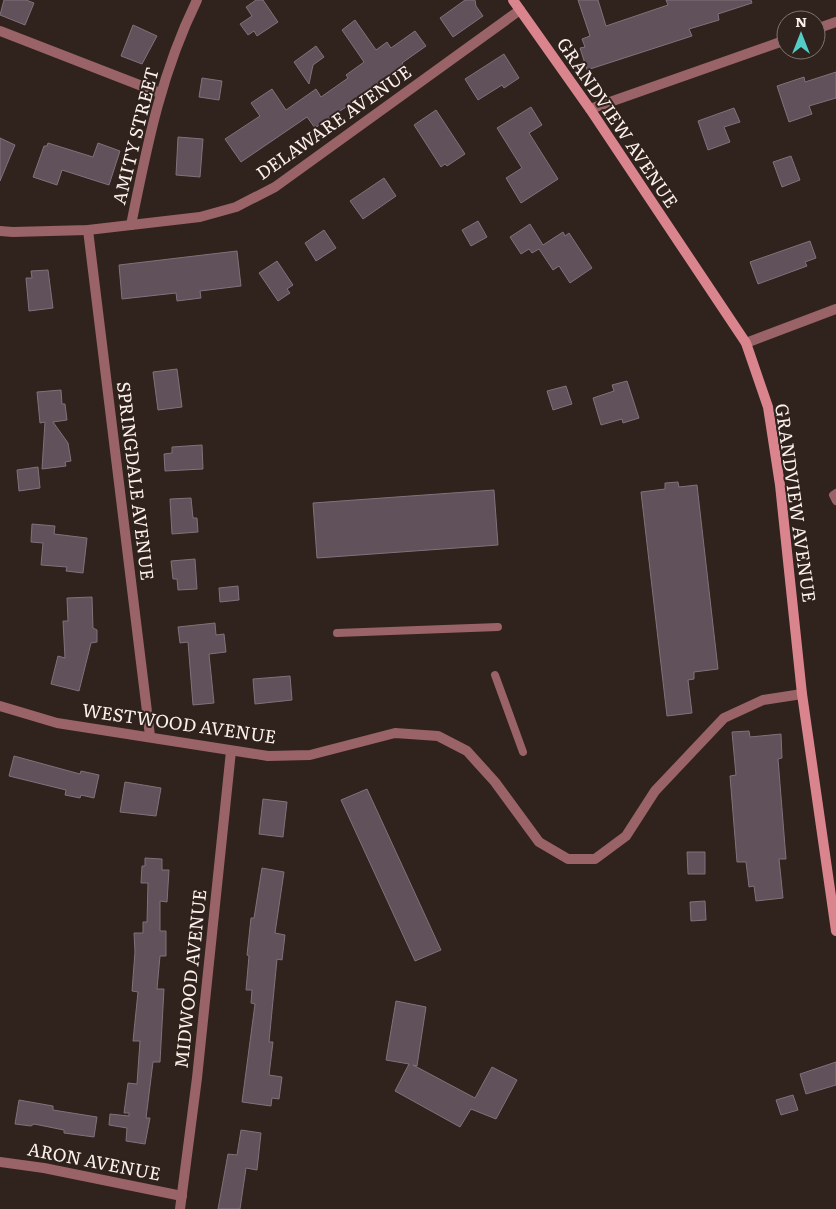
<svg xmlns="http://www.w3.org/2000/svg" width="836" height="1209" viewBox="0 0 836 1209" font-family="Literata,serif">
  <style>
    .building { fill: #60515a; stroke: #81717b }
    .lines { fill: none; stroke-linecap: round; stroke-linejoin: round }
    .service { stroke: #996368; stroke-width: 8 }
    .minor { stroke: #996368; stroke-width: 10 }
    .secondary { stroke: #da858e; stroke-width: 10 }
    .labels { text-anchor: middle; stroke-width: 4; stroke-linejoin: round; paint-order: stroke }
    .street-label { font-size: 18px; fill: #faf0ec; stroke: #30221c }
  </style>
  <rect width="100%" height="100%" fill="#30221c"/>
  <!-- building -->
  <g class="building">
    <polygon points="4,0 26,0 34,3 25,25 0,15"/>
    <polygon points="256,0 263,0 278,22 257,36 254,31 248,35 240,24 252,16 246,7"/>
    <polygon points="465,0 475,0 476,6 483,16 453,37 440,18"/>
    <polygon points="578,0 598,0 606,26 668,5 666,0 751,0 752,3 718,14 719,20 689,29 692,36 587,70 580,48 585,47 582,39 590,36"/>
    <polygon points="355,20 376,50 387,42 391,48 415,31 426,46 402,63 405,67 315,128 307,117 241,162 225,139 260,116 251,103 272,89 286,110 316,89 321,97 348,78 346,75 364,62 342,30"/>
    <polygon points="133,25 157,36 142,64 121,56"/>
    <polygon points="316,46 324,57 313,65 309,84 294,62"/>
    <polygon points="504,54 519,78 504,88 502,85 478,100 465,79"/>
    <polygon points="836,72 836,98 809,106 812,114 789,122 777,86 804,77 805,82"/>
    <polygon points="202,78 222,81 219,100 199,97"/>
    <polygon points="531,107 542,125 529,133 558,179 521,203 506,178 522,168 497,128"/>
    <polygon points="734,108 740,122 724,127 730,142 708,150 698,121"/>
    <polygon points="436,110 465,154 447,166 445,164 441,167 414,125"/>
    <polygon points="178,137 203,139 200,177 176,175"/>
    <polygon points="0,138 15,145 0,181"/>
    <polygon points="48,143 93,157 98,143 120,151 109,185 62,170 57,185 33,177 44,146 47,146"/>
    <polygon points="791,156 800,180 782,187 773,162"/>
    <polygon points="384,178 396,196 363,219 350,201"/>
    <polygon points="478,221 487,237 471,246 462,230"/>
    <polygon points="530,224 543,245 563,232 565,236 569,233 592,268 570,283 559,266 553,270 539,249 532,253 529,249 521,254 510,237"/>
    <polygon points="324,230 336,248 316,261 305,243"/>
    <polygon points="810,241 816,258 805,262 807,266 758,284 750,262"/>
    <polygon points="237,251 241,286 200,291 201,298 177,301 176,293 122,299 119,265"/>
    <polygon points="277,261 293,285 287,289 290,293 278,301 259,273"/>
    <polygon points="48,270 53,308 29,311 26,278 32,278 31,271"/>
    <polygon points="177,369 182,407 158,410 153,372"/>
    <polygon points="627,381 639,418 623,423 622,419 601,425 593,398 614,391 612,385"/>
    <polygon points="566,386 572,404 553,410 547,391"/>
    <polygon points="61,390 62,404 65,404 67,420 53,422 68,443 71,461 65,462 66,466 42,469 45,422 40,423 37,392"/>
    <polygon points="202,445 203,469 165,471 164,454 172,453 172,447"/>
    <polygon points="38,467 40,488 19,491 17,470"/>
    <polygon points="678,482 679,487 697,485 718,669 694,672 694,679 688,680 692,713 667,716 641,492 665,489 665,483"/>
    <polygon points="494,490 498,545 317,558 313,503"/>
    <polygon points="191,498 193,518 197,518 198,532 172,534 170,499"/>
    <polygon points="32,524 55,526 54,534 87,538 83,573 66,571 67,567 41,565 43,543 31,542"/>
    <polygon points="195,559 197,589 178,590 177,579 173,579 171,561"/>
    <polygon points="238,586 239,600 220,602 219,588"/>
    <polygon points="92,597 93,628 97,630 97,642 91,643 79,691 51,684 58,656 65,658 63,621 68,621 67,598"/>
    <polygon points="215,623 216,635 224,634 226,652 209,654 214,703 193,705 188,642 180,643 178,627"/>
    <polygon points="290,676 292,700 255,704 253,679"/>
    <polygon points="749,731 750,737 781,734 782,758 778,759 786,859 779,859 783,898 756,901 754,886 749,887 746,862 737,862 730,776 736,775 732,732"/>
    <polygon points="14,756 80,774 81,771 99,775 94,798 81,795 80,798 65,795 66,790 9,776"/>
    <polygon points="125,782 161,788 156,816 120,812"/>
    <polygon points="367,789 441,950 415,961 341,800"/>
    <polygon points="263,799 287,802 283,837 259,834"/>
    <polygon points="687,852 705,852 705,874 688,874"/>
    <polygon points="145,858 162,859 162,870 169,870 167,902 160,901 160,931 166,931 166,956 160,956 157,989 164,989 160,1062 153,1062 146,1118 150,1118 145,1144 126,1141 127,1128 109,1125 110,1114 129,1116 129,1113 124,1113 128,1083 137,1084 140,1041 133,1041 138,992 132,991 135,952 134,933 143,933 143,922 147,922 148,883 141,883 142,866 145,866"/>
    <polygon points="262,868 284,872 275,933 285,935 282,960 277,959 269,1042 273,1042 269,1075 282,1077 279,1099 272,1098 271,1106 242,1102 255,1004 251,1003 252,990 246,990 249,956 247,955 251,918 254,918"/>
    <polygon points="705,901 706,920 691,921 690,902"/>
    <polygon points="396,1001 426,1007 417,1066 413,1065 475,1098 492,1067 517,1080 496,1119 471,1109 460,1127 395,1091 409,1064 386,1060"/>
    <polygon points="836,1062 836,1085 806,1094 800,1074"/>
    <polygon points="793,1095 798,1110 781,1115 776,1100"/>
    <polygon points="19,1100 53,1106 53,1110 97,1117 94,1137 64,1133 64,1130 34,1124 31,1126 15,1124"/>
    <polygon points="241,1130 261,1133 257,1170 246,1168 240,1209 218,1209 228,1154 237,1155"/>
  </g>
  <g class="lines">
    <!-- service -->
    <g class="service">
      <polyline points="836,493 833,495 836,501"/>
      <polyline points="337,633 498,627"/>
      <polyline points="495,675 523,752"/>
    </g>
    <!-- minor -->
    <g class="minor">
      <polyline points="816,29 836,22"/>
      <polyline points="0,31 160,93"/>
      <polyline points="590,109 786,40"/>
      <path d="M131,225C147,146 161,73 197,0"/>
      <polyline points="88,230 150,736"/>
      <polyline points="0,231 13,232 88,230 200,217 236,207 275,187 520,10"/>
      <polyline points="746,343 836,309"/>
      <polyline points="0,706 57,723 268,756 310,755 395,733 438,736 467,751 495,782 539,842 568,859 595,859 626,836 655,791 724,718 763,700 802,694"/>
      <polyline points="0,1162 44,1168 182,1196"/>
      <polyline points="180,1209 197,1078 231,751"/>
    </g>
    <!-- secondary -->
    <polyline class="secondary" points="513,0 590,109 746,343 768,407 780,485 802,694 836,931"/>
  </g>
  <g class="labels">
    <!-- street labels -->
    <g class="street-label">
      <text transform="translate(334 123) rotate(-35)" y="6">DELAWARE AVENUE</text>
      <text transform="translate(617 123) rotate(56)" y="6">GRANDVIEW AVENUE</text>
      <text transform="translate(136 136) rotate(-76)" y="6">AMITY STREET</text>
      <text transform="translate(135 481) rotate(83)" y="6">SPRINGDALE AVENUE</text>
      <text transform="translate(795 503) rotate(82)" y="6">GRANDVIEW AVENUE</text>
      <text transform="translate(179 724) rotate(8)" y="6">WESTWOOD AVENUE</text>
      <text transform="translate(191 979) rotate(-84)" y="6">MIDWOOD AVENUE</text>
      <text transform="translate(94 1162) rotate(11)" y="6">ARON AVENUE</text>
    </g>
  </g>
  <!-- north arrow -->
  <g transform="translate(801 35)"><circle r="24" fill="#30221c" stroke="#81746f"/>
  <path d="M0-4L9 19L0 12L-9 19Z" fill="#54cdc7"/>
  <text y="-8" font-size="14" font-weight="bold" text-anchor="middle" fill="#faf0ec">N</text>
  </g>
</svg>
